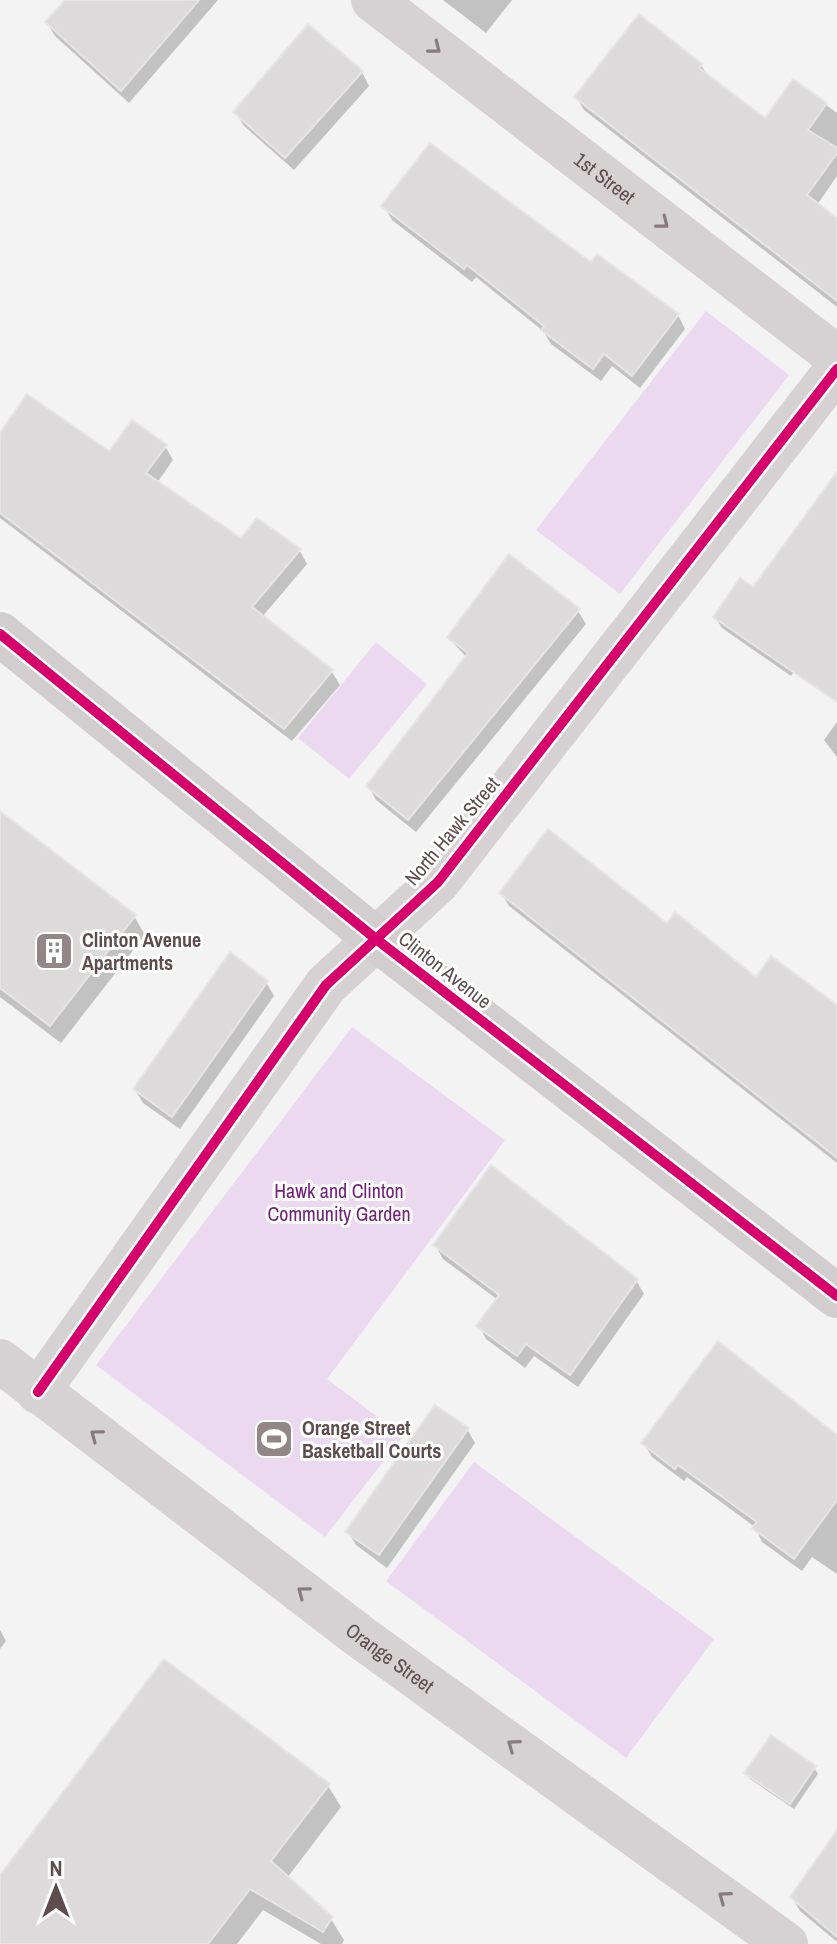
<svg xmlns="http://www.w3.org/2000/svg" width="837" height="1944" viewBox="0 0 837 1944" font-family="'Archivo Narrow',sans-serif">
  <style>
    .green { fill: #ebdaef }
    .shadow { fill: #0003 }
    .building { fill: #dcdada; stroke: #e6e5e5; stroke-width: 2 }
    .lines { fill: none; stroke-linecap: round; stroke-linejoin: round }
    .street { stroke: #d6d2d3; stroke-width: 44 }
    .primary { stroke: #d2cdce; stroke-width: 44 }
    .cycleway-casing { stroke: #fff; stroke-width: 15 }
    .cycleway { stroke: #d6006c; stroke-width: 10 }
    .oneway { stroke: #887b7d }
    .labels { text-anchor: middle; stroke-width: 6; stroke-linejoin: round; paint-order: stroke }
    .street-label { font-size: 20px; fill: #5e4c4e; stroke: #fff }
    .poi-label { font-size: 20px; font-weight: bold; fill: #5e4c4e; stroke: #fff; text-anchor: start }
    .park-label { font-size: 20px; fill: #72217b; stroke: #fff }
  </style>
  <rect width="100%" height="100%" fill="#f3f3f3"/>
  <!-- green -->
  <g class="green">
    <polygon points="706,311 789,375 620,594 536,530"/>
    <polygon points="376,642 427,684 349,779 298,738"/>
    <polygon points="352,1027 505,1140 327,1379 403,1436 325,1537 96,1365"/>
    <polygon points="474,1462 714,1639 626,1758 386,1581"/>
  </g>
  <!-- shadow -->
  <g class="shadow">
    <polygon points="68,0 218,0 129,103 55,36 47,23"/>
    <polygon points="443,0 512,0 486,33"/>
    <polygon points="701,65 708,77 766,121 794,82 837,113 837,176 817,205 837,221 837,307 584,110 576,97"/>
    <polygon points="362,72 369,86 294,170 244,126 236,113"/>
    <polygon points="384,206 678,315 685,329 640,388 612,366 601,381 551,344 543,331 476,277 472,282 392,220"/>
    <polygon points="0,436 110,454 165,446 173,460 157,483 242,540 257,521 300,551 307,564 262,617 332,672 340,685 292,741 0,518"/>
    <polygon points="837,476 837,611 791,676 722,628 715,617 753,590"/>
    <polygon points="578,611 586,624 416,832 376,800 369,787 467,658 449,638"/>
    <polygon points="837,722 837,757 824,740"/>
    <polygon points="0,813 134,916 145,935 61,1043 0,997"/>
    <polygon points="501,893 667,926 756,979 837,1008 837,1163 509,906"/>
    <polygon points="266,982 274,996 180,1129 143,1103 135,1090"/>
    <polygon points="435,1245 636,1280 644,1294 578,1387 534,1356 525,1368 486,1339 479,1326 498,1300 443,1259"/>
    <polygon points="467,1429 475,1443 387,1568 356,1545 348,1532"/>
    <polygon points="837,1436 837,1574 812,1557 802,1571 762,1542 755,1527 687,1477 684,1481 652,1457 644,1444"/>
    <polygon points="0,1630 6,1641 0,1649"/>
    <polygon points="814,1768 818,1774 794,1809 750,1779 746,1773"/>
    <polygon points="328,1786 341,1807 287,1878 331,1919 344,1940 342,1944 321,1944 263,1910 237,1944 0,1944 0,1876"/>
    <polygon points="837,1872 837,1940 836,1941 800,1911 792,1897"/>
  </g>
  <!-- building -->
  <g class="building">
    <polygon points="65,0 199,0 121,91 45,22"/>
    <polygon points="639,14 702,64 699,68 765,118 793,79 827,103 808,130 837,148 837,153 807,195 837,218 837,301 574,97"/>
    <polygon points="308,24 363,71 285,158 233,112"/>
    <polygon points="430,143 591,262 597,254 679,314 632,376 604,354 593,369 541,330 544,326 467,265 464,269 381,206"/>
    <polygon points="27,394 109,451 132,420 167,445 146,473 241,538 257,518 301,549 252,607 333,670 284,729 0,513 0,433"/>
    <polygon points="837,472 837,702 713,617 740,578 753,587"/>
    <polygon points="509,554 580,609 408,820 366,786 468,653 447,637"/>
    <polygon points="0,811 136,915 50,1026 0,988"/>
    <polygon points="548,829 667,923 675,912 756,977 771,956 837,1005 837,1158 499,893"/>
    <polygon points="230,952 268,981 172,1117 133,1089"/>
    <polygon points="491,1165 638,1279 570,1375 526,1344 517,1356 476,1326 499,1295 433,1245"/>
    <polygon points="718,1341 837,1435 837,1500 794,1559 752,1528 757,1522 678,1465 675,1469 641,1443"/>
    <polygon points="435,1405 469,1428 379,1555 345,1532"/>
    <polygon points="164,1659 330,1784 271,1861 333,1917 323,1932 250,1889 208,1944 0,1944 0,1875"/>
    <polygon points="771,1735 816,1766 790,1804 744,1773"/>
    <polygon points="837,1830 837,1937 790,1897"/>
  </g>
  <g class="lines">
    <!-- street -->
    <g class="street">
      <path id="s1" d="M373,0L837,357"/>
      <path id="s2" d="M0,1361L362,1638L786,1944"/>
      <polyline points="38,1392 326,985 438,882 837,369"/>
    </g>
    <!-- primary -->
    <polyline class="primary" points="0,634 376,939 837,1296"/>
    <defs>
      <g id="cycleway">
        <polyline points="0,634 376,939 837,1296"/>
        <polyline points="38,1392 326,985 438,882 837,369"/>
      </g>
    </defs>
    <!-- cycleway casing -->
    <use href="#cycleway" class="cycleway-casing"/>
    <!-- cycleway -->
    <use href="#cycleway" class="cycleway"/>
  </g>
  <!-- one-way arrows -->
  <defs><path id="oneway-chevron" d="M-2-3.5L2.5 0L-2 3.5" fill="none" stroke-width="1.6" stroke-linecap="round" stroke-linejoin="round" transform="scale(2)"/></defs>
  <g class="oneway">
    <use href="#oneway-chevron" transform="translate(435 48) rotate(38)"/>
    <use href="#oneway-chevron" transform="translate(663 223) rotate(38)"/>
    <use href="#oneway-chevron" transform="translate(96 1435) rotate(-143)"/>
    <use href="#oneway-chevron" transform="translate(303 1592) rotate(-143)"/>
    <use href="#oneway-chevron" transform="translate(513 1745) rotate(-144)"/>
    <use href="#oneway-chevron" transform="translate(724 1897) rotate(-144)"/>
  </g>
  <!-- icons -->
  <defs>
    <symbol id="building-square" viewBox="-11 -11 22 22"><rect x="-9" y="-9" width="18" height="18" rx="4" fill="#928688" stroke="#fff"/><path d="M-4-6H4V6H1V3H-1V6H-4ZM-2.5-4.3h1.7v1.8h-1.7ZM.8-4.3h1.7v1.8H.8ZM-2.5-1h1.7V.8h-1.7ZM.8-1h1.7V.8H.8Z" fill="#fff"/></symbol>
    <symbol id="stadium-square" viewBox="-11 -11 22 22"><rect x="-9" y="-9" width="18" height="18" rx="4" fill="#928688" stroke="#fff"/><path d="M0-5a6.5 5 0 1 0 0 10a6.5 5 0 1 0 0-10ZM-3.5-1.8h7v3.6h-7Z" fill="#fff"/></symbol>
  </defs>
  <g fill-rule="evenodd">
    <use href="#building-square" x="32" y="929" width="44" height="44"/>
    <use href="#stadium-square" x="252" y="1417" width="44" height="44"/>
  </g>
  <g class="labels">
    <!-- street labels -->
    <g class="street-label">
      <text dy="7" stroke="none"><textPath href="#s1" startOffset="292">1st Street</textPath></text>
      <text transform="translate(452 831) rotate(-50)" y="7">North Hawk Street</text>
      <text transform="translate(445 970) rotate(38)" y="7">Clinton Avenue</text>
      <text dy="7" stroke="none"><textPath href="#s2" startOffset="490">Orange Street</textPath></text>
    </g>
    <!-- poi labels -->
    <g class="poi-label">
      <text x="82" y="947">Clinton Avenue<tspan x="82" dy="23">Apartments</tspan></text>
      <text x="302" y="1435">Orange Street<tspan x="302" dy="23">Basketball Courts</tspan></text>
    </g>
    <!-- park labels -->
    <g class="park-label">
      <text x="339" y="1198">Hawk and Clinton<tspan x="339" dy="23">Community Garden</tspan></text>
    </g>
  </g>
  <!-- north arrow -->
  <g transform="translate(56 1888)" stroke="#ffffff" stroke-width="6" paint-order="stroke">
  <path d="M0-6L14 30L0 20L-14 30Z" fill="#5e4c4e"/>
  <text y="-12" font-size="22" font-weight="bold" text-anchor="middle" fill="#5e4c4e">N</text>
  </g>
</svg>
